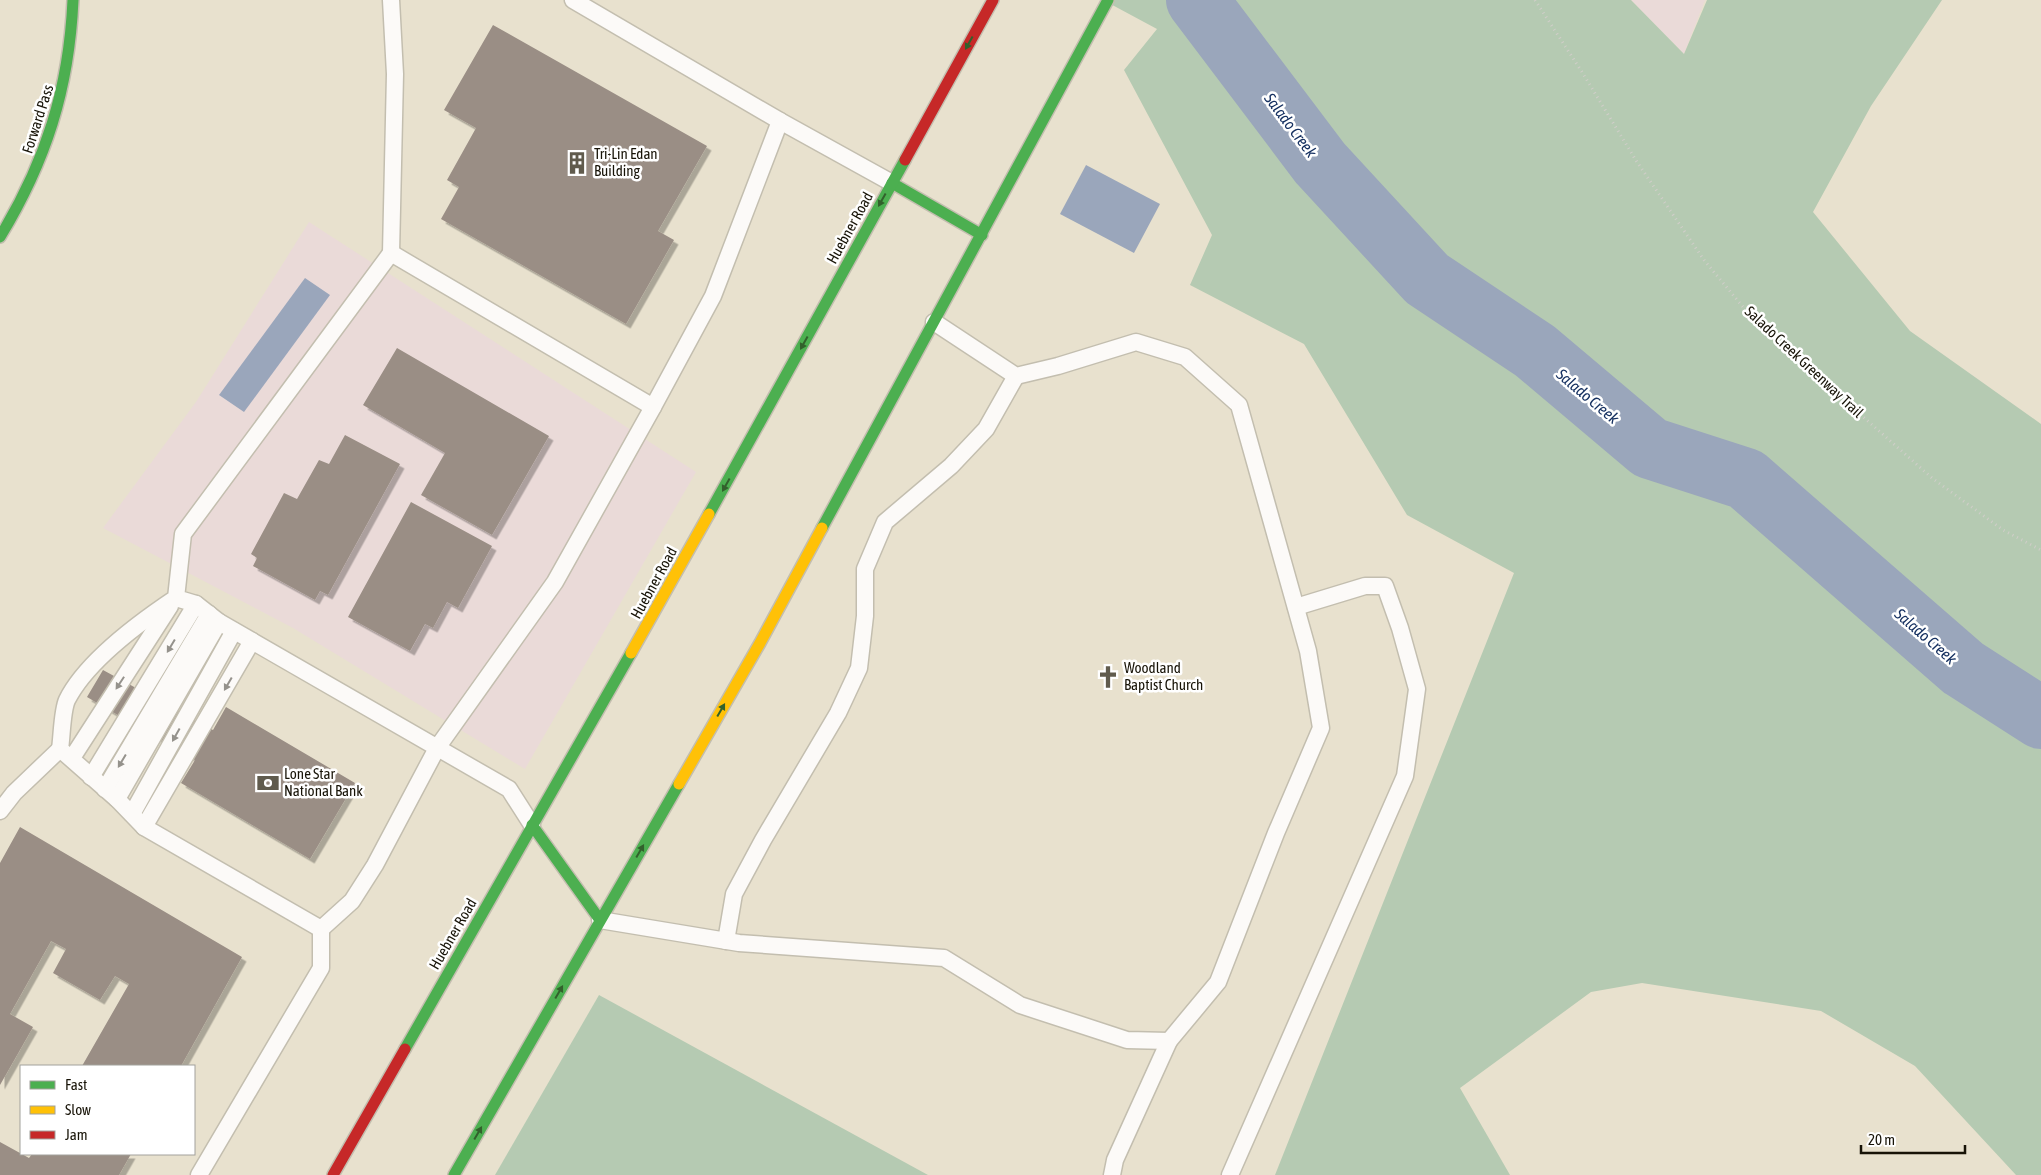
<svg xmlns="http://www.w3.org/2000/svg" width="2041" height="1175" viewBox="0 0 2041 1175" font-family="'Asap Condensed',sans-serif">
  <style>
    .commercial { fill: #eadad8 }
    .forest { fill: #b5cab2 }
    .water { fill: #9aa6bb }
    .lines { fill: none; stroke-linecap: round; stroke-linejoin: round }
    .river { stroke: #9aa6bb; stroke-width: 62 }
    .building { fill: #9a8e85; filter: url(#shadow) }
    .lane-casing { stroke: #c3beaf; stroke-width: 19 }
    .fast-casing { stroke: #c3beaf; stroke-width: 14 }
    .slow-casing { stroke: #c3beaf; stroke-width: 14 }
    .jam-casing { stroke: #c3beaf; stroke-width: 14 }
    .path { stroke: #d0cec9; stroke-width: 3; stroke-dasharray: 1 4; stroke-linecap: butt }
    .lane { stroke: #fcfaf8; stroke-width: 16 }
    .fast { stroke: #4caf50; stroke-width: 11 }
    .slow { stroke: #ffc107; stroke-width: 11 }
    .jam { stroke: #c62828; stroke-width: 11 }
    .oneway { fill: #32612c }
    .oneway2 { fill: #95928c }
    .labels { text-anchor: middle; stroke-width: 5; stroke-linejoin: round; paint-order: stroke }
    .street-label { font-size: 15px; fill: #171307; stroke: #fff }
    .poi-label { font-size: 15px; fill: #171307; stroke: #fff; text-anchor: start }
    .water-label { font-size: 16px; font-style: italic; fill: #153060; stroke: #fff }
  </style>
  <defs>
    <filter id="shadow"><feDropShadow dx="4.5" dy="4.5" stdDeviation="0" flood-color="#0004"/></filter>
  </defs>
  <rect width="100%" height="100%" fill="#e8e1ce"/>
  <!-- commercial -->
  <g class="commercial">
    <polygon points="1631,0 1705,0 1684,54"/>
    <polygon points="309,222 696,472 525,769 293,628 103,528 196,402"/>
  </g>
  <!-- forest -->
  <g class="forest">
    <polygon points="1103,0 1631,0 1684,54 1707,0 1942,0 1871,106 1813,212 1910,331 2041,424 2041,1175 2016,1175 1915,1066 1821,1011 1642,983 1591,992 1460,1088 1510,1175 1275,1175 1514,573 1407,515 1304,344 1190,285 1212,235 1124,70 1157,29"/>
    <polygon points="599,995 928,1175 495,1175"/>
  </g>
  <!-- water -->
  <g class="water">
    <polygon points="1086,165 1160,204 1134,253 1060,214"/>
    <polygon points="305,278 330,295 244,412 219,395"/>
  </g>
  <g class="lines">
    <!-- river -->
    <polyline class="river" points="1197,0 1320,163 1427,279 1535,351 1650,448 1746,479 1963,668 2041,718"/>
  </g>
  <!-- building -->
  <g class="building">
    <polygon points="493,25 707,146 658,231 674,240 626,324 441,219 459,187 447,180 476,128 444,110"/>
    <polygon points="397,348 549,436 492,535 421,495 445,453 363,405"/>
    <polygon points="345,435 400,464 328,595 320,591 315,600 253,566 257,558 251,554 284,493 297,499 319,460 329,464"/>
    <polygon points="411,502 492,546 458,608 447,602 433,628 425,624 410,651 348,617"/>
    <polygon points="103,670 213,730 226,707 355,783 310,859 181,783 195,760 87,697"/>
    <polygon points="20,827 242,957 181,1066 82,1066 129,984 115,976 100,1000 53,973 66,949 51,941 10,1014 33,1027 0,1085 0,863"/>
    <polygon points="0,1142 29,1158 32,1154 131,1154 119,1175 0,1175"/>
  </g>
  <g class="lines">
    <defs>
      <g id="lane">
        <polyline points="391,0 395,74 391,253"/>
        <polyline points="573,0 780,121"/>
        <polyline points="653,407 713,296 780,121 892,183"/>
        <path d="M176,598C140,622 86,662 67,700C62,711 62,736 60,749L117,799L144,827L321,929L352,901L375,865L437,748L555,582L653,407L391,253L183,534L176,598L196,604L219,622L509,789L532,825"/>
        <polyline points="72,758 170,606"/>
        <polyline points="91,777 196,604"/>
        <polyline points="105,789 209,614"/>
        <polyline points="117,799 219,622"/>
        <polyline points="0,811 14,793 60,749"/>
        <polyline points="132,814 234,631"/>
        <polyline points="144,827 252,641"/>
        <polyline points="600,920 739,943 944,958 1020,1005 1127,1040 1169,1041 1218,982 1276,833 1321,728 1308,651 1239,405 1185,357 1136,342 1058,366 1016,376 934,322"/>
        <polyline points="726,941 734,894 763,840 838,713 859,668 865,616 865,569 885,522 951,466 986,429 1016,376"/>
        <polyline points="199,1175 321,968 321,929"/>
        <polyline points="1112,1175 1115,1160 1169,1041"/>
        <polyline points="1230,1175 1405,776 1417,689 1400,628 1385,586 1365,586 1296,607"/>
      </g>
      <g id="fast">
        <polyline points="892,183 982,235"/>
        <path d="M0,237C46,161 69,89 73,0"/>
        <polyline points="709,514 905,160"/>
        <polyline points="822,528 1108,0"/>
        <polyline points="532,825 600,920"/>
        <polyline points="405,1049 631,653"/>
        <polyline points="454,1175 679,784"/>
      </g>
      <g id="slow">
        <polyline points="631,653 709,514"/>
        <polyline points="679,784 760,643 822,528"/>
      </g>
      <g id="jam">
        <polyline points="905,160 993,0"/>
        <polyline points="333,1175 405,1049"/>
      </g>
    </defs>
    <!-- lane casing -->
    <use href="#lane" class="lane-casing"/>
    <!-- fast casing -->
    <use href="#fast" class="fast-casing"/>
    <!-- slow casing -->
    <use href="#slow" class="slow-casing"/>
    <!-- jam casing -->
    <use href="#jam" class="jam-casing"/>
    <!-- path -->
    <polyline class="path" points="1535,0 1582,72 1637,162 1704,260 1753,319 1932,478 2003,530 2041,550"/>
    <!-- lane -->
    <use href="#lane" class="lane"/>
    <!-- fast -->
    <use href="#fast" class="fast"/>
    <!-- slow -->
    <use href="#slow" class="slow"/>
    <!-- jam -->
    <use href="#jam" class="jam"/>
  </g>
  <!-- one-way arrows -->
  <defs><path id="oneway-solid" d="M-6-.8H1V-3.2L6.5 0L1 3.2V.8H-6Z" transform="scale(1.25)"/></defs>
  <g class="oneway">
    <use href="#oneway-solid" transform="translate(969 43) rotate(119)"/>
    <use href="#oneway-solid" transform="translate(882 200) rotate(119)"/>
    <use href="#oneway-solid" transform="translate(804 343) rotate(119)"/>
    <use href="#oneway-solid" transform="translate(726 485) rotate(119)"/>
    <use href="#oneway-solid" transform="translate(721 710) rotate(-60)"/>
    <use href="#oneway-solid" transform="translate(640 851) rotate(-60)"/>
    <use href="#oneway-solid" transform="translate(559 992) rotate(-60)"/>
    <use href="#oneway-solid" transform="translate(478 1133) rotate(-60)"/>
  </g>
  <g class="oneway2">
    <use href="#oneway-solid" transform="translate(171 646) rotate(121)"/>
    <use href="#oneway-solid" transform="translate(120 683) rotate(123)"/>
    <use href="#oneway-solid" transform="translate(228 684) rotate(120)"/>
    <use href="#oneway-solid" transform="translate(176 735) rotate(119)"/>
    <use href="#oneway-solid" transform="translate(122 761) rotate(121)"/>
  </g>
  <!-- icons -->
  <defs>
    <symbol id="building-bare" viewBox="-9 -9 18 18"><path d="M-4-6H4V6H1V3H-1V6H-4ZM-2.5-4.3h1.7v1.8h-1.7ZM.8-4.3h1.7v1.8H.8ZM-2.5-1h1.7V.8h-1.7ZM.8-1h1.7V.8H.8Z" fill="#605b4d" stroke="#fff" stroke-width="2.5" paint-order="stroke"/></symbol>
    <symbol id="church-bare" viewBox="-9 -9 18 18"><path d="M-1.2-6h2.4v3.5h3.3v2.4h-3.3V6h-2.4V-.1h-3.3v-2.4h3.3Z" fill="#605b4d" stroke="#fff" stroke-width="2.5" paint-order="stroke"/></symbol>
    <symbol id="bank-bare" viewBox="-9 -9 18 18"><path d="M-6-4H6V4H-6ZM0-2.3a2.3 2.3 0 1 0 0 4.6a2.3 2.3 0 1 0 0-4.6Z" fill="#605b4d" stroke="#fff" stroke-width="2.5" paint-order="stroke"/></symbol>
  </defs>
  <g fill-rule="evenodd">
    <use href="#building-bare" x="561" y="147" width="32" height="32"/>
    <use href="#church-bare" x="1092" y="661" width="32" height="32"/>
    <use href="#bank-bare" x="252" y="767" width="32" height="32"/>
  </g>
  <g class="labels">
    <!-- street labels -->
    <g class="street-label">
      <text transform="translate(38 119) rotate(-72)" y="5">Forward Pass</text>
      <text transform="translate(850 228) rotate(-61)" y="5">Huebner Road</text>
      <text transform="translate(1804 362) rotate(43)" y="5">Salado Creek Greenway Trail</text>
      <text transform="translate(654 583) rotate(-61)" y="5">Huebner Road</text>
      <text transform="translate(453 934) rotate(-60)" y="5">Huebner Road</text>
    </g>
    <!-- poi labels -->
    <g class="poi-label">
      <text x="594" y="159">Tri-Lin Edan<tspan x="594" dy="17">Building</tspan></text>
      <text x="1124" y="673">Woodland<tspan x="1124" dy="17">Baptist Church</tspan></text>
      <text x="284" y="779">Lone Star<tspan x="284" dy="17">National Bank</tspan></text>
    </g>
    <!-- water labels -->
    <g class="water-label">
      <text transform="translate(1291 125) rotate(53)" y="6">Salado Creek</text>
      <text transform="translate(1588 396) rotate(40)" y="6">Salado Creek</text>
      <text transform="translate(1926 636) rotate(41)" y="6">Salado Creek</text>
    </g>
  </g>
  <!-- legend -->
  <rect x="20" y="1065" width="175" height="90" fill="#ffffff" stroke="#a2a19c"/>
  <rect x="30" y="1081" width="25" height="8" fill="#4caf50" stroke="#a2a19c"/>
  <text x="65" y="1090" font-size="15" fill="#171307">Fast</text>
  <rect x="30" y="1106" width="25" height="8" fill="#ffc107" stroke="#a2a19c"/>
  <text x="65" y="1115" font-size="15" fill="#171307">Slow</text>
  <rect x="30" y="1131" width="25" height="8" fill="#c62828" stroke="#a2a19c"/>
  <text x="65" y="1140" font-size="15" fill="#171307">Jam</text>
  <!-- scale -->
  <path d="M1861 1145v8h104v-8" fill="none" stroke="#171307" stroke-width="2.5"/>
  <text x="1868" y="1145" font-size="15" fill="#171307" stroke="#ffffff" stroke-width="4" paint-order="stroke">20 m</text>
</svg>
